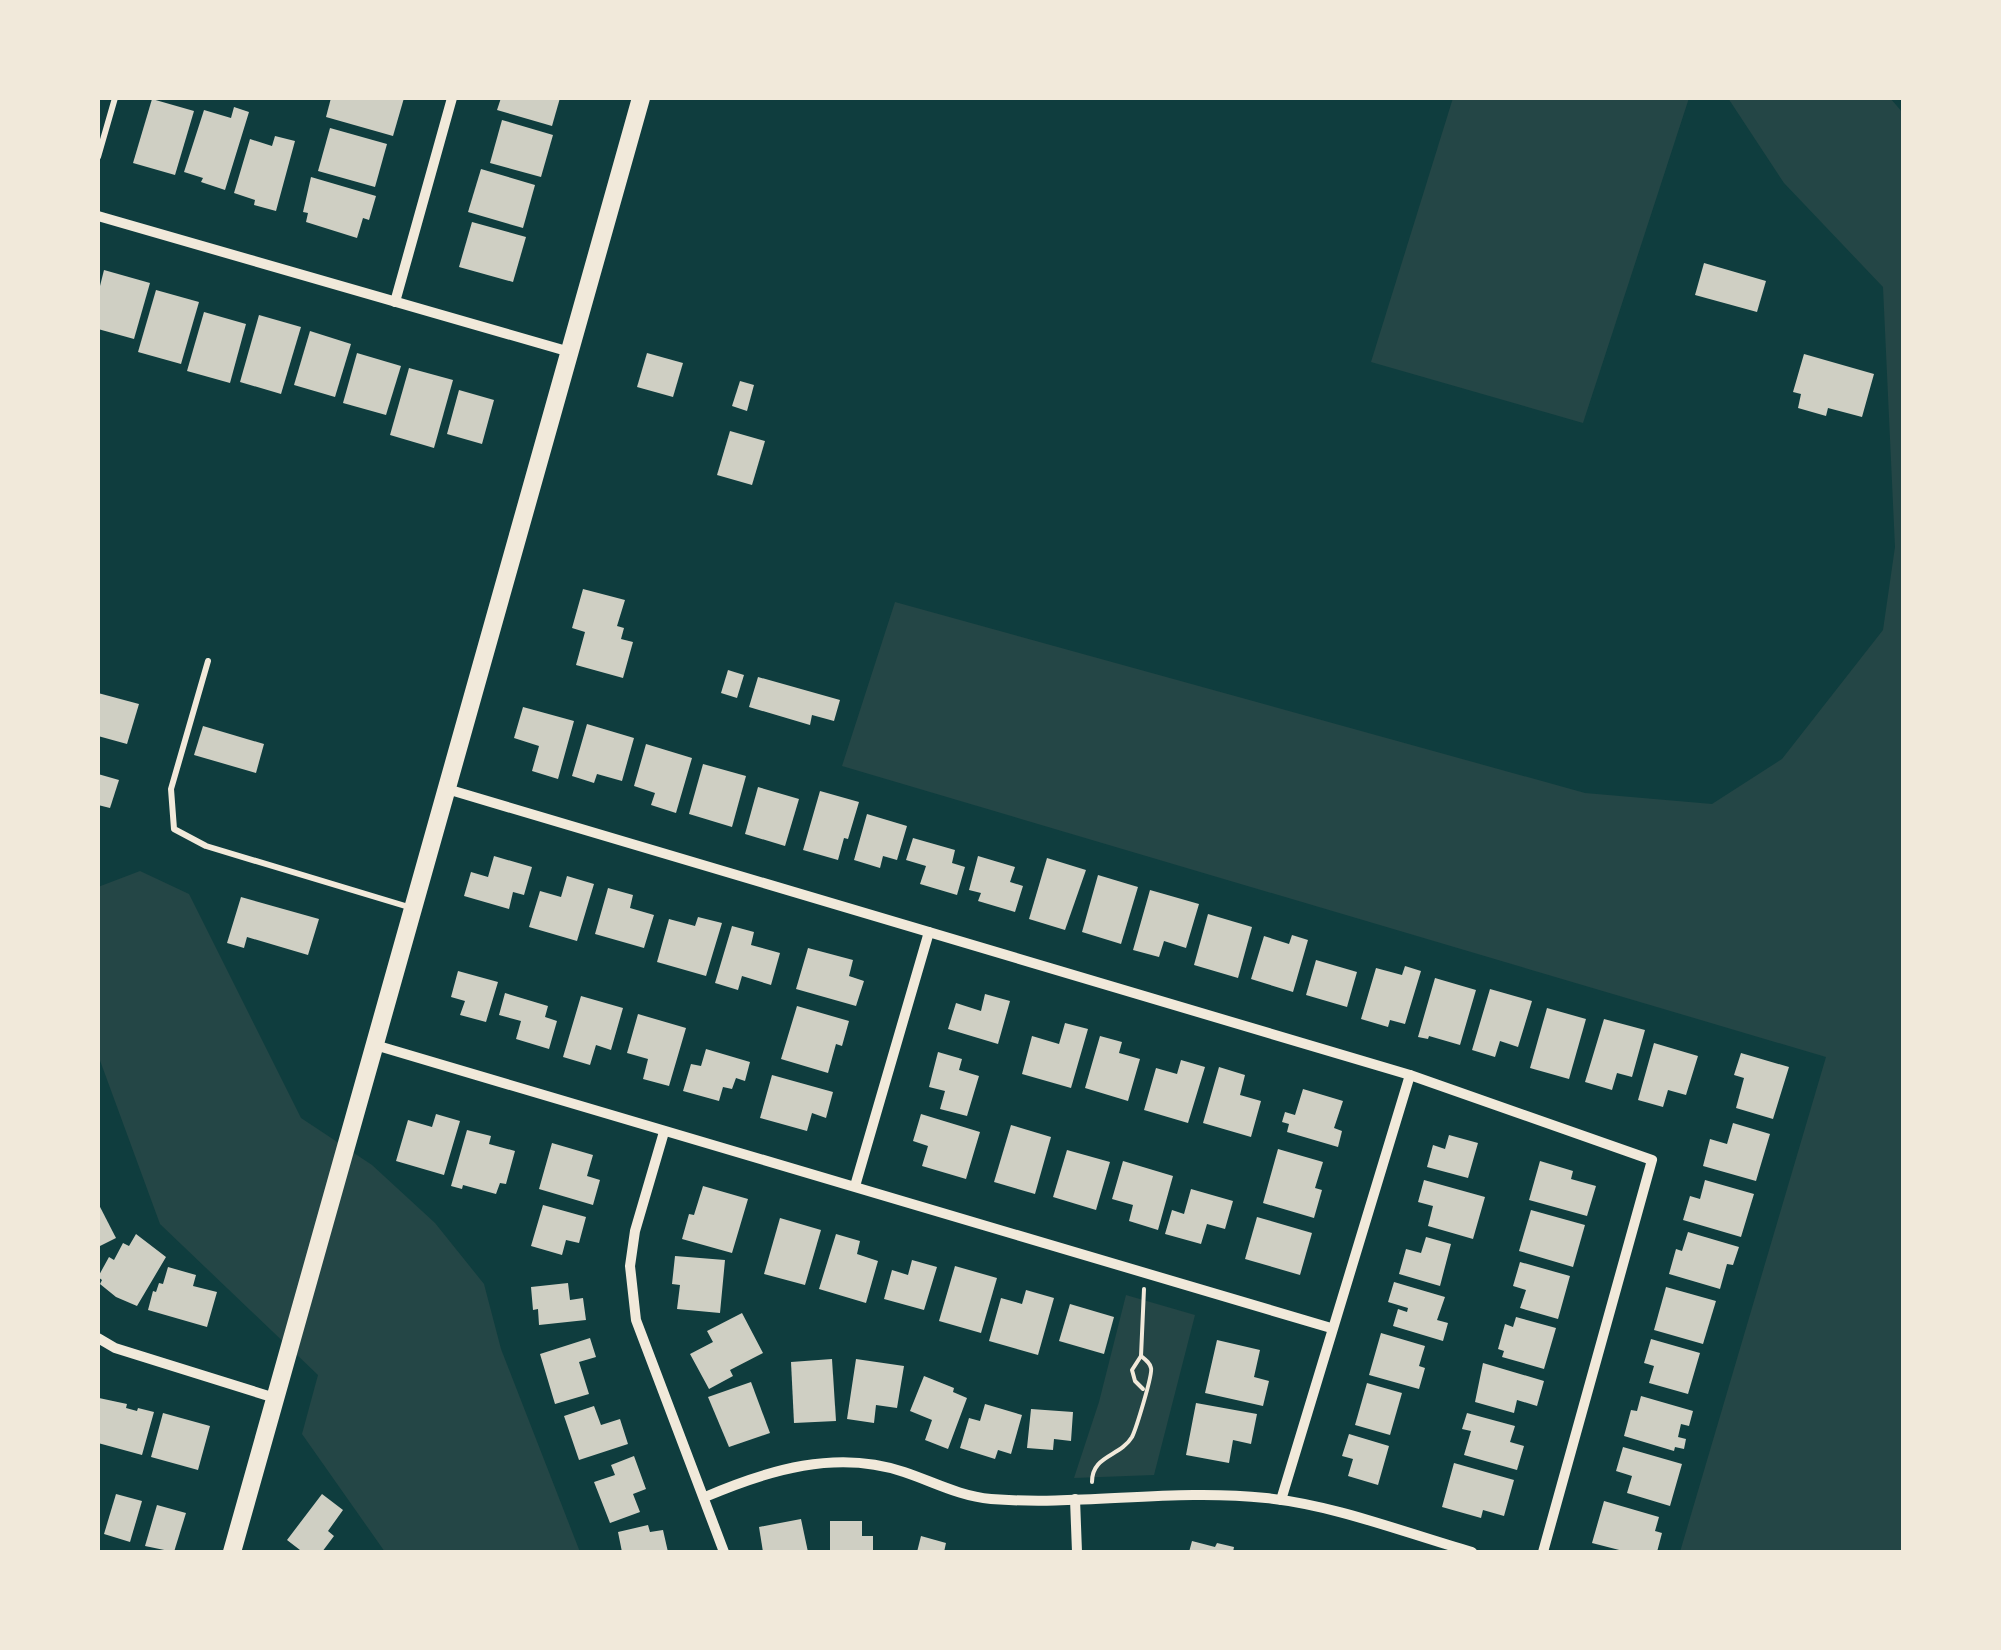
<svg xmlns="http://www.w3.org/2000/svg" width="2001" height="1650" viewBox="0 0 2001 1650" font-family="Rubik,sans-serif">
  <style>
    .green { fill: #244646 }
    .building { fill: #cfcfc3 }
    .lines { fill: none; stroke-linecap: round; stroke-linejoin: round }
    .path { stroke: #f1e9da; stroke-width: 4 }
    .service { stroke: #f1e9da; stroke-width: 6 }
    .minor { stroke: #f1e9da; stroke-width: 10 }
    .secondary { stroke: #f1e9da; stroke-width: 18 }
  </style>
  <rect width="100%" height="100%" fill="#0f3d3e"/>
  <!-- green -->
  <g class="green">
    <polygon points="1453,98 1689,98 1583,423 1371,362"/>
    <polygon points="1728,98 1890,98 1903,113 1903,1552 1680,1552 1826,1057 842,766 895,602 1585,793 1712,804 1782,759 1883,630 1895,547 1883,287 1784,183"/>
    <polygon points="140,871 189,894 301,1118 372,1165 435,1223 484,1284 501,1349 580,1552 385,1552 302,1434 318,1375 160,1224 98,1055 98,887"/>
    <polygon points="1126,1295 1195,1315 1154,1475 1074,1478 1099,1402"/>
  </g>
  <!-- building -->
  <g class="building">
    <polygon points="331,98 404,98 393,136 326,117"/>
    <polygon points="501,98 560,98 552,126 497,110"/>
    <polygon points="152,99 194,111 175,175 133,163"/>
    <polygon points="234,107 249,112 225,190 201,182 203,178 184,172 204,110 231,118"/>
    <polygon points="502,120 553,135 541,177 490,163"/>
    <polygon points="330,128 387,144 375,187 318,171"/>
    <polygon points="275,136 295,141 276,211 254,205 255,200 234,193 250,139 272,146"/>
    <polygon points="481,169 535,185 523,228 468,212"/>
    <polygon points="311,177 376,196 369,220 363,218 357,238 306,222 308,213 303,212"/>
    <polygon points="472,222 526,237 513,282 459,267"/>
    <polygon points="1704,263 1766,281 1757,312 1695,295"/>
    <polygon points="104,270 150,283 134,339 98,329 98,294"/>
    <polygon points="156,290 199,302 181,364 138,352"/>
    <polygon points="204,312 246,324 230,383 187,371"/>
    <polygon points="259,315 301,327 281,394 240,382"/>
    <polygon points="310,331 351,344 335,397 294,385"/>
    <polygon points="357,353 401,366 386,415 343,403"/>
    <polygon points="647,353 683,363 673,397 637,387"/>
    <polygon points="1804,354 1874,374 1862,417 1828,408 1826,416 1798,408 1801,394 1793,392"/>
    <polygon points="409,368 453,380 434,448 390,435"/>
    <polygon points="740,381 754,385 747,411 732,406"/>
    <polygon points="459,390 494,400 482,444 447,434"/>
    <polygon points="730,431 765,441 752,485 717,475"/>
    <polygon points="583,589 625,600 617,626 624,628 621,639 633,642 623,678 576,665 585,632 572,628"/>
    <polygon points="728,670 744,675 737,698 721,693"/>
    <polygon points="758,677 840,700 834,721 812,715 810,725 749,707"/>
    <polygon points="98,693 139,704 127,744 98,736"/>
    <polygon points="523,707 574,721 558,779 532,771 539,746 514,738"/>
    <polygon points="587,724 634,738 622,781 597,774 594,783 572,776"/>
    <polygon points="203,726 264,744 256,773 194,755"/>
    <polygon points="646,744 692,758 676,813 651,805 655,793 634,786"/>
    <polygon points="703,764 746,776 732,827 689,814"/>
    <polygon points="98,774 119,780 110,808 98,805"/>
    <polygon points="758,787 799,799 785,846 745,834"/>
    <polygon points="820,791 859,802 848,839 844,838 838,860 803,850"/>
    <polygon points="867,814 907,826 897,860 883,856 880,868 854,860"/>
    <polygon points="913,838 955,850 952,863 965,867 957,895 920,884 926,866 906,860"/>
    <polygon points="494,856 532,867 524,895 513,892 509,909 464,896 471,872 488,877"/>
    <polygon points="978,856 1015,867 1010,882 1023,886 1015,912 978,901 981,893 969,890"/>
    <polygon points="1047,858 1086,870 1065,930 1029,919"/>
    <polygon points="1098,875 1138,887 1121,944 1082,932"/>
    <polygon points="567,876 594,884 577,941 529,927 540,891 561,897"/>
    <polygon points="608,888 633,895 630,908 654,915 644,948 595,934"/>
    <polygon points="1150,890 1199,904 1186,948 1164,941 1159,957 1133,950"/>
    <polygon points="241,897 319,919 308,955 247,937 244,948 227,943"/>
    <polygon points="1208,914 1252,927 1238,978 1194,965"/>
    <polygon points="698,917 722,923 706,976 657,962 669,919 695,926"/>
    <polygon points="732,926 754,932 751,945 780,953 771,985 742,976 738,990 715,983"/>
    <polygon points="1292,935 1308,940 1293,992 1251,979 1264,936 1289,944"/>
    <polygon points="808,948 853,960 849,976 864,981 856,1006 796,989"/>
    <polygon points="1316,960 1357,972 1347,1007 1306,995"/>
    <polygon points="1405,966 1421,971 1405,1024 1390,1020 1388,1027 1361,1019 1376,968 1402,975"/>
    <polygon points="458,971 498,982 486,1022 460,1015 465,1001 451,997"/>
    <polygon points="1435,978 1476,990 1460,1045 1429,1036 1428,1039 1418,1037"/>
    <polygon points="1490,989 1532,1001 1518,1047 1500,1041 1495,1057 1472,1050"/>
    <polygon points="505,993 548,1006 545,1017 557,1021 549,1049 516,1039 521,1021 499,1015"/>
    <polygon points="985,994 1010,1001 998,1044 948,1029 956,1003 981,1011"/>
    <polygon points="581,996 623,1008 611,1050 596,1045 590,1065 563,1057"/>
    <polygon points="797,1006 849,1021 842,1046 836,1044 828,1073 781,1059"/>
    <polygon points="1547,1008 1586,1019 1569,1079 1530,1068"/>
    <polygon points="638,1014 686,1028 669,1086 643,1079 648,1059 627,1053"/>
    <polygon points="1604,1019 1645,1030 1632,1077 1617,1073 1612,1090 1585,1082"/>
    <polygon points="1065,1023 1088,1029 1071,1088 1022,1074 1032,1036 1059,1044"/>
    <polygon points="1100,1036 1122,1042 1119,1053 1140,1059 1128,1101 1085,1088"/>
    <polygon points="1654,1043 1698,1056 1686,1095 1668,1090 1663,1107 1638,1100"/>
    <polygon points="706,1049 750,1062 745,1081 736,1078 732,1089 723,1087 719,1101 683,1091 691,1064 701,1066"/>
    <polygon points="938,1052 962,1059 959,1070 979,1076 967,1116 940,1109 945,1091 929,1087"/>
    <polygon points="1741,1053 1789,1067 1773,1119 1736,1108 1744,1078 1734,1075"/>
    <polygon points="1181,1060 1205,1067 1188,1123 1144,1110 1156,1068 1177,1074"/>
    <polygon points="1219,1067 1245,1075 1240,1095 1261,1101 1251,1137 1203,1123"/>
    <polygon points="772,1075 833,1092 826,1118 812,1113 807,1131 760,1118"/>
    <polygon points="1303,1089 1343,1101 1334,1128 1342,1131 1338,1147 1287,1132 1289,1124 1282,1122 1285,1112 1295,1115"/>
    <polygon points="436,1114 460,1121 444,1175 396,1161 408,1120 432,1127"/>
    <polygon points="921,1114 980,1132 966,1179 922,1166 928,1146 913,1141"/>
    <polygon points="1733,1123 1770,1134 1756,1181 1703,1166 1710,1139 1727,1144"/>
    <polygon points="1011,1125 1051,1137 1035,1194 994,1182"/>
    <polygon points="467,1130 491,1136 489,1144 515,1151 506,1184 500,1183 496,1194 463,1185 462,1189 451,1186"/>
    <polygon points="1449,1135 1478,1143 1468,1178 1427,1167 1433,1145 1445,1149"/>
    <polygon points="552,1143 593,1155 587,1176 600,1180 593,1205 539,1189"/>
    <polygon points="1278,1149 1323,1162 1315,1188 1322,1190 1314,1218 1263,1203"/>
    <polygon points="1067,1150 1110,1162 1096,1210 1053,1197"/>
    <polygon points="1123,1161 1173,1176 1158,1230 1129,1221 1133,1205 1112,1199"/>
    <polygon points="1540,1161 1573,1171 1571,1179 1596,1186 1587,1216 1529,1200"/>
    <polygon points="1424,1180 1485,1197 1473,1239 1428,1226 1433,1206 1418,1202"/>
    <polygon points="1705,1180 1754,1194 1741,1237 1683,1220 1690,1196 1700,1199"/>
    <polygon points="703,1186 748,1199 732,1253 682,1239 689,1214 694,1215"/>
    <polygon points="1191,1189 1233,1201 1225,1229 1207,1224 1201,1244 1165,1234 1172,1210 1184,1214"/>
    <polygon points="98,1203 116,1238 98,1247"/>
    <polygon points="543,1205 586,1217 579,1243 566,1240 562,1255 531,1246"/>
    <polygon points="1531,1210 1585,1225 1573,1267 1519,1251"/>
    <polygon points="1257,1217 1312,1233 1300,1275 1245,1259"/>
    <polygon points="780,1218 821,1230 805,1285 764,1274"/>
    <polygon points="1688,1232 1739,1247 1733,1265 1727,1264 1720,1289 1669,1274 1676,1249 1682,1251"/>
    <polygon points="136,1234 166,1257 137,1306 116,1297 100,1284 102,1280 98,1277 109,1257 114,1260 123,1243 129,1246"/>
    <polygon points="836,1234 860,1241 857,1254 878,1261 866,1303 819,1289"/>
    <polygon points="1426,1237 1451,1244 1440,1286 1399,1274 1406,1249 1421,1253"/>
    <polygon points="675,1256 725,1260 720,1313 677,1309 680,1285 672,1284"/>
    <polygon points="912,1260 937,1267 924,1310 884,1299 892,1270 908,1275"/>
    <polygon points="1520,1262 1570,1276 1558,1319 1520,1308 1526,1290 1513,1286"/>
    <polygon points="955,1266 997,1278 981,1333 939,1321"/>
    <polygon points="168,1267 196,1275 193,1286 217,1292 207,1327 148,1310 153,1291 156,1292 159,1283 163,1284"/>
    <polygon points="1394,1282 1445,1297 1437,1320 1448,1323 1443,1341 1393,1326 1398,1309 1407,1312 1408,1308 1388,1302"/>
    <polygon points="568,1283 570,1300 583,1298 586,1320 539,1325 538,1309 533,1310 531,1287"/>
    <polygon points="1666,1287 1716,1301 1703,1344 1654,1330"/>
    <polygon points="1026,1290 1054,1298 1038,1355 989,1341 1001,1298 1022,1304"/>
    <polygon points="1070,1304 1114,1317 1104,1354 1059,1341"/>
    <polygon points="742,1313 763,1353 730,1370 733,1376 709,1389 690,1354 713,1342 707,1331"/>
    <polygon points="1516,1317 1556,1328 1544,1369 1502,1357 1504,1351 1498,1349 1505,1324 1513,1327"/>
    <polygon points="1381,1333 1425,1346 1419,1366 1425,1368 1419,1389 1369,1375"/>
    <polygon points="590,1338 596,1357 579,1362 589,1394 555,1404 540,1354"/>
    <polygon points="1651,1339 1700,1353 1688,1394 1649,1383 1654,1366 1644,1363"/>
    <polygon points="1217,1340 1260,1350 1254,1377 1269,1381 1263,1406 1205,1393"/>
    <polygon points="832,1359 836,1421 794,1423 791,1362"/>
    <polygon points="856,1359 904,1366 897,1408 876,1405 874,1423 847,1419"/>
    <polygon points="1483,1363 1544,1381 1537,1406 1517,1400 1514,1413 1475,1402"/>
    <polygon points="924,1376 954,1388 953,1392 967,1398 948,1449 925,1440 932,1420 910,1411"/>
    <polygon points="751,1382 770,1433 729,1447 708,1397"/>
    <polygon points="1367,1383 1402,1393 1390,1435 1355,1425"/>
    <polygon points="1641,1396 1693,1411 1689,1426 1681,1424 1678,1437 1686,1439 1684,1449 1675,1447 1674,1451 1624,1436 1631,1410 1637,1411"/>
    <polygon points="99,1398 127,1404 126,1408 137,1411 138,1408 154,1412 142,1455 98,1443"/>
    <polygon points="1196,1403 1257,1414 1251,1444 1233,1440 1229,1463 1186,1455"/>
    <polygon points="985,1404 1022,1415 1011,1454 998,1450 995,1459 960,1448 969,1418 980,1421"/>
    <polygon points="594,1406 601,1425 620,1419 628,1444 579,1460 564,1416"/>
    <polygon points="1031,1409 1073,1412 1071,1441 1054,1439 1053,1450 1027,1448"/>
    <polygon points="163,1413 210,1426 198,1470 151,1457"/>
    <polygon points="1467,1413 1515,1426 1510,1442 1524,1446 1517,1470 1464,1455 1471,1431 1462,1429"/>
    <polygon points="1349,1434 1389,1446 1378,1485 1348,1476 1353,1459 1342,1456"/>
    <polygon points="1623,1447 1682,1464 1670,1506 1627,1493 1632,1476 1616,1471"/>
    <polygon points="634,1456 646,1489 633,1494 640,1512 610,1523 594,1482 615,1475 611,1465"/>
    <polygon points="1454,1463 1514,1480 1504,1516 1483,1510 1481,1518 1442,1507"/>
    <polygon points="116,1494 142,1501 130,1542 104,1534"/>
    <polygon points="322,1494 343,1510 328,1531 334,1536 322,1552 298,1552 300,1550 287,1540"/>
    <polygon points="1604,1501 1659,1517 1655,1531 1662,1533 1657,1552 1627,1552 1592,1543"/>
    <polygon points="157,1505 186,1513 174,1552 145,1546"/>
    <polygon points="801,1519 808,1552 763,1552 759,1527"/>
    <polygon points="830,1521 862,1521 862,1536 873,1536 873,1552 830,1552"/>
    <polygon points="648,1525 650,1532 663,1530 668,1552 622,1552 618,1532"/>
    <polygon points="921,1536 946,1543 944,1552 917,1552"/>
    <polygon points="1192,1541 1215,1547 1217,1543 1234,1547 1233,1552 1189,1552"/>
  </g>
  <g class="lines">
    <!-- path -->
    <g class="path">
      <polyline points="1141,1356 1132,1370 1135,1381 1143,1389"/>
      <path d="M1092,1482C1092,1455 1120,1457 1132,1437C1136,1429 1153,1374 1151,1368C1150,1363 1146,1360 1141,1356L1144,1289"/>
    </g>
    <!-- service -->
    <g class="service">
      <polyline points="98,157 115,98"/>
      <polyline points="208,661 171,789 174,829 206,846 412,908"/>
    </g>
    <!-- minor -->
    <g class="minor">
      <polyline points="98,216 570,352"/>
      <polyline points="395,302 452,98"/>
      <polyline points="447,789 1410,1075 1652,1160 1543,1552"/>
      <polyline points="375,1045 1331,1328"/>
      <polyline points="664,1132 635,1231 630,1266 636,1320 724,1552"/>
      <polyline points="855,1186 929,932"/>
      <polyline points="98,1338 115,1348 275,1398"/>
      <path d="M705,1497C768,1470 837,1449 904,1472C934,1482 959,1496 991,1499C1082,1506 1174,1488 1266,1498C1335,1505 1405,1533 1472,1552"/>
      <polyline points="1075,1499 1077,1552"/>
      <polyline points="1281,1500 1410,1075"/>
    </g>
    <!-- secondary -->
    <polyline class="secondary" points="232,1552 641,98"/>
  </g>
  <!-- border -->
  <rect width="2001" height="1650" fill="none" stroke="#f1e9da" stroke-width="200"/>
</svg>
